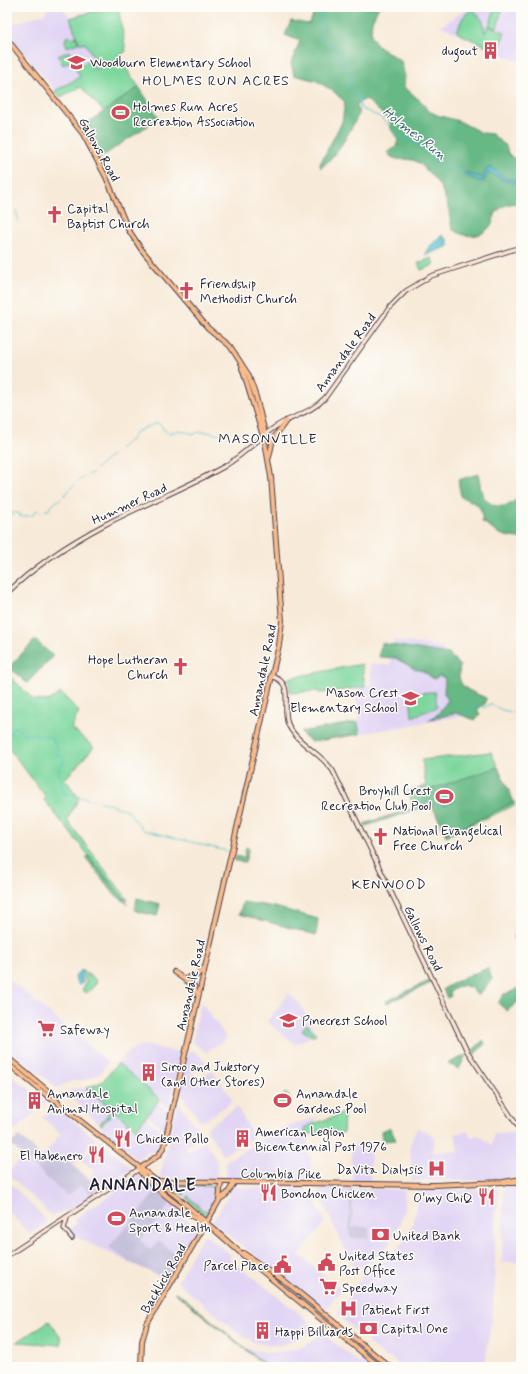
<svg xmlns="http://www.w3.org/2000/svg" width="528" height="1374" viewBox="0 0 528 1374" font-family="Mynerve,sans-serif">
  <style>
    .built { fill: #e1d4f4 }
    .industrial { fill: #c5c0db }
    .green { fill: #7dd79d; stroke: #507c6c }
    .forest { fill: #66b884; stroke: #446d60 }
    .water { fill: #50bcca; stroke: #396f82 }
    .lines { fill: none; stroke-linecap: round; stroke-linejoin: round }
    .stream { stroke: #50bcca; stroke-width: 1 }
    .secondary-casing { stroke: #424053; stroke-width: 5.5 }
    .primary-casing { stroke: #424053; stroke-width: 6 }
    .secondary { stroke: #fde4d1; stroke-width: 3.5 }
    .primary { stroke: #fabb8b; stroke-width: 4 }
    .labels { text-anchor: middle; stroke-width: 3; stroke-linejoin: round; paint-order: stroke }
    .poi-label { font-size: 13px; fill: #22223b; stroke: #fdfcf7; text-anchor: start }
    .street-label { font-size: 13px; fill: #22223b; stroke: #fdfcf7 }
    .neighbourhood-label { font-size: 14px; letter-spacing: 1px; fill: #22223b; stroke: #fdfcf7 }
    .water-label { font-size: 14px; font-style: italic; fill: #346074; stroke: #fdfcf7 }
    .district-label { font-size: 17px; font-weight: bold; letter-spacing: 1px; fill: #22223b; stroke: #fdfcf7 }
  </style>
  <rect width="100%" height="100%" fill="#fdfcf7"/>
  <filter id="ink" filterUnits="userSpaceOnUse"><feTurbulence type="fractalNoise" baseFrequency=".025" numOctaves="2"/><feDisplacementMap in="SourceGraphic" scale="8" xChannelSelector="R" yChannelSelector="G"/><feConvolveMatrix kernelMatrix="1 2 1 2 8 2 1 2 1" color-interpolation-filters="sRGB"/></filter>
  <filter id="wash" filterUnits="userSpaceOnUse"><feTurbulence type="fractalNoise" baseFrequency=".012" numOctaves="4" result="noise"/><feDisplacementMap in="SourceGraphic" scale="16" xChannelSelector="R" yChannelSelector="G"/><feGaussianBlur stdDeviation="0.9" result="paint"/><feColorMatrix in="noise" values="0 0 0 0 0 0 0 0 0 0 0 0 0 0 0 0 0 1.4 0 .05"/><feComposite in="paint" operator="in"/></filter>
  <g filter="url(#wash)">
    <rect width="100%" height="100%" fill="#f8ead8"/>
    <!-- built -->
    <g class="built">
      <polygon points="50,7 62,7 70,17 86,12 108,7 118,7 126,50 118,56 139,87 104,112 82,81 60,96 8,34 7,30 12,24 40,15 43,15"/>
      <polygon points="469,7 521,7 521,63 441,26"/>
      <polygon points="394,640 442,647 473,714 360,734 355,686 372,685 370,667 371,664 390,665"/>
      <polygon points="7,978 108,1062 100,1074 87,1080 71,1081 57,1088 7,1047"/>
      <polygon points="289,993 300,1004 317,1034 295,1044 267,1022"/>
      <polygon points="201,1002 227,1038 206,1052 192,1042"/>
      <polygon points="146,1045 181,1053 169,1109 159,1100 160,1099 118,1063 125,1055 136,1047"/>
      <polygon points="193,1050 207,1062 190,1073 195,1081 212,1070 233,1101 204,1121 200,1121 179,1091 189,1051"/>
      <polygon points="7,1073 47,1102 10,1135 7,1133"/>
      <polygon points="86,1088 112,1109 100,1124 67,1094 73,1089"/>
      <polygon points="157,1103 168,1112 165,1130 147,1115"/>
      <polygon points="177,1103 180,1104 202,1136 185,1147 188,1152 205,1141 217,1161 217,1179 160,1177"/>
      <polygon points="55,1107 95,1138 72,1165 58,1154 50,1164 42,1157 61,1134 42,1117"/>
      <polygon points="237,1107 254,1137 223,1155 206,1128"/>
      <polygon points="114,1111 136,1129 145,1117 163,1132 159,1146 152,1154 146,1150 138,1160 100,1129"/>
      <polygon points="318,1117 308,1134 308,1156 311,1156 311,1180 229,1179 226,1176 226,1161 284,1128"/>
      <polygon points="417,1128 430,1133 435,1139 432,1152 459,1151 455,1134 467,1131 471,1137 478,1135 492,1145 494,1134 518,1132 521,1137 521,1177 482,1180 412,1181 410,1145"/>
      <polygon points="98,1140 130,1167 130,1170 102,1189 89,1179 95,1171 81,1160"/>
      <polygon points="371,1143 370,1181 352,1180 351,1145"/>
      <polygon points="24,1156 67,1196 81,1186 93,1196 65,1213 63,1211 52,1216 7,1173"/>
      <polygon points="139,1176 157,1190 109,1247 128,1262 70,1234 69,1230 78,1222 74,1219"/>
      <polygon points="7,1180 46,1220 45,1224 30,1234 7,1210"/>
      <polygon points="171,1185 217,1186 217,1198 207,1215"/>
      <polygon points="506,1185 521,1185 521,1261 502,1263 504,1187"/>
      <polygon points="234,1187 299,1188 310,1192 325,1222 299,1255 341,1290 327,1308 324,1309 213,1223 213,1220"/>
      <polygon points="322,1188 350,1189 349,1235 351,1239 369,1238 369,1227 352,1227 353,1189 405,1190 404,1212 403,1213 399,1225 389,1245 380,1254 359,1268 354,1267 318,1192"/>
      <polygon points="496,1189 498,1191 498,1209 495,1210 495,1287 485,1367 402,1367 389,1356 387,1358 368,1343 369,1342 337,1314 364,1274 393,1254 404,1241 413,1223 416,1209 416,1194 420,1191"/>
      <polygon points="173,1201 183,1210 180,1214 198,1229 181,1259 159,1240 151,1250 140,1240"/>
      <polygon points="206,1235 231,1255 229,1258 310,1322 312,1327 307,1334 282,1345 266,1345 254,1342 241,1335 177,1282 203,1236"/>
      <polygon points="322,1333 360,1364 363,1359 373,1367 268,1367 245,1348 266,1353 289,1351 306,1346"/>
    </g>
    <!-- industrial -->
    <g class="industrial">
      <polygon points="19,1136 50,1164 58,1154 100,1188 91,1194 81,1186 67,1196 10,1144"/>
      <polygon points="350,1189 353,1189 352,1227 369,1227 369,1238 351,1239 349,1235"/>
      <polygon points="157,1190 171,1203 140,1240 151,1250 159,1240 181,1259 168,1278 164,1278 128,1262 109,1247"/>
    </g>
    <!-- green -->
    <g class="green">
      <polygon points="111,7 118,7 126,51 118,57 139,87 104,112 81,87 60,97 55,91 80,77 75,67 91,60 95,70 99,68 86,44 79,43 70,18"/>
      <polygon points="472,8 483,21 485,33 488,26 505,32 499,50 496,51 458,33 457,31 463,17"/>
      <polygon points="495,8 502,10 497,28 489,26"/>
      <polygon points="71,36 72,38 76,36 78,43 67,47 65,41 66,37"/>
      <polygon points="69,51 73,60 63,65 58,56"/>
      <polygon points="432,258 434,265 421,270 418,263"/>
      <polygon points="362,664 365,687 320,693 317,691 290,693 289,678"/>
      <polygon points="10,676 34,700 48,701 61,693 79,712 71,728 94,747 65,779 79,798 67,820 128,900 122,897 44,800 46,797 7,746 7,681"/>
      <polygon points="435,692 437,707 412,717 410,693"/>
      <polygon points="491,752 515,805 446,836 425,788 407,792 407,791 426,786 422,760"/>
      <polygon points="86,973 97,981 91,990 86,993 82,990 86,983 84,977"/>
      <polygon points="307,1024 316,1034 312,1036 302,1030"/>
      <polygon points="118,1063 160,1099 136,1129 114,1111 102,1125 100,1124 112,1109 86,1088 102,1082"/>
      <polygon points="286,1093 290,1098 285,1106 283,1104 279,1106 281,1108 275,1102"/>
      <polygon points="344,1113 343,1133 305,1134 305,1127"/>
      <polygon points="170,1184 186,1184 186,1189 186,1187 181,1186 180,1189 177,1189 185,1194 183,1196 173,1187 169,1186"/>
      <polygon points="192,1184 216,1185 217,1198 215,1199 214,1198 215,1187 213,1189 210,1186 193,1186"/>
      <polygon points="188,1196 204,1211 206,1209 208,1211 212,1204 210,1203 212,1203 213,1206 207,1217 187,1199"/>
      <polygon points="49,1321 61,1337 61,1345 17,1342"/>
    </g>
    <!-- forest -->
    <g class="forest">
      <path d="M317,7H379L372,21L371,36L377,45L401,61L405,76L404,87L423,103L427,110L437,115L459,121L482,133L492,134L506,146L508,153L513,158L521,161V204C512,202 501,205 496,213C494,217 493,222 491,225C482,239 464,238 452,229C448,204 446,189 427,171C423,166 419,162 412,160C403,158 394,162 387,153L396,147L398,140L391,129L390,121L366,99L356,104L359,113C350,132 338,154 321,168L320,164L342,122L345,102L333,91L317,81L294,75L291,63L300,41L285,35L291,21L309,24Z"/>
      <polygon points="139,87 159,118 100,158 83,126"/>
      <path d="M478,474C480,480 480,488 482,493C490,512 514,510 521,491V538C513,538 503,536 496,532C490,529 488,524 482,522C483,505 476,503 461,497L458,480Z"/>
      <polygon points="35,640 53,656 27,683 9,667"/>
      <path d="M381,643L449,654L460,666C455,688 469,690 486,698L485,704L477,709L480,714L475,720L456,713L428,720L437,715L448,700L444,693L445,678L439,676L434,679L423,671L415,669L395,658L379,657Z"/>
      <polygon points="358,722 360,734 311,742 300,732"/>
      <polygon points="498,767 514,802 447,835 430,802 415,810 366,826 364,824 413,808 410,796"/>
      <polygon points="246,847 249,848 245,862 235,861 236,856 244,858"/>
      <polygon points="88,856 128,904 114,894 86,858"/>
      <polygon points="137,898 160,904 157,916 136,911 135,909"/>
      <polygon points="243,902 275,907 318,919 316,935 239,914"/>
      <polygon points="521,933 521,948 513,937"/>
      <polygon points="488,968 492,979 478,996 471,988 463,985 450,991 451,996 447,998 443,989 465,977"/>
      <polygon points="431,980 431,983 387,1003 386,1001"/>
      <polygon points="521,987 521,999 507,1011 498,1003 504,994 509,993"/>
      <polygon points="483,1040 485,1044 474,1055 472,1051"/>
      <polygon points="466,1055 459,1069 448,1064 449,1063"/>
      <polygon points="390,1128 396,1140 382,1141 381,1131"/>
      <polygon points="155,1285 164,1289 160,1295 152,1290"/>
      <polygon points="174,1292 178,1293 268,1367 267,1367"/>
    </g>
    <!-- water -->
    <g class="water">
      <polygon points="487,168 492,168 506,179 517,180 521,174 521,179 516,183 505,181 489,172 484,181 479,181 465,175 464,172 483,178"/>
      <polygon points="442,235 447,239 449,246 426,255 427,249"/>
      <polygon points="444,788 448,788 452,794 453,801 443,806 435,796"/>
      <polygon points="81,970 84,972 82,977 83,983 80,986 76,982 75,976"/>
    </g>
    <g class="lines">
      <!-- stream -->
      <g class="stream">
        <path d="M319,7L321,24L320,40C323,41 327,40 331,43C341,50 337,65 351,70L352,74L348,87L359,96L360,108L380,117L390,126L394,133L412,142L429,153L441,167L454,168L465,173"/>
        <polyline points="16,210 19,223"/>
        <path d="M119,449L132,439L136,432L156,423L161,425L162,428L170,434L171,431L175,432L177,430L194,434C199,431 211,431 217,435L220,432"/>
        <polyline points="96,469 114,453"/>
        <polyline points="88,475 92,473"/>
        <polyline points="78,482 85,477"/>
        <polyline points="64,496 75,484"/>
        <polyline points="45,510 49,510 51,506 61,498"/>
        <polyline points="7,516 9,517 12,513 19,513 20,517 33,515 36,510 41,512"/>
        <polyline points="462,715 474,705 479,709 482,706 484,708 490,704 502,710 516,713 519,718"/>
        <polyline points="7,735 11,733 13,727 16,727 23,734 32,733 49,737"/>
        <polyline points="51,738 58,748 56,753 58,757 61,755 63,757 63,763 57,774 60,777 64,793 93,800"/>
        <polyline points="99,801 127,810 143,830 227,851"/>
        <polyline points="291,925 298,923 298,926"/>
      </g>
    </g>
  </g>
  <g filter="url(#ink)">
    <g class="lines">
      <defs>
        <g id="secondary">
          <path d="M7,593C35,566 70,543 104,525C144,504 186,488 225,466C243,455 258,439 275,427C292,416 311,413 325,398L390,307L406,291L431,276L521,247"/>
          <path d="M271,676C296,683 281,705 288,724C295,742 322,754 333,771L467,1051L521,1131"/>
          <polyline points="67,1218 64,1228 72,1238"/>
          <polyline points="7,1256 139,1169"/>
        </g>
        <g id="primary">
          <polyline points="7,39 83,134 106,177 128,229 141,249 208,328 230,346 248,374 256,397 264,429 264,436 271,477 282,621 279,645 164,1146 159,1155 139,1169"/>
          <polyline points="242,368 263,436"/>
          <polyline points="269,457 273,439 286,421"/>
          <polyline points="174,972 194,986 197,994"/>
          <polyline points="189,977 197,975 204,968"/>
          <polyline points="7,1057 53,1095 59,1104 182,1201 252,1263 380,1367"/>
          <polyline points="7,1063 51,1099 55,1100"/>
          <path d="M139,1169C143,1181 189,1213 202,1223L206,1224"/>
          <polyline points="156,1181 434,1185 503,1182 521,1179"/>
          <polyline points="505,1183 521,1183"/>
          <polyline points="220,1199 227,1194 234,1183"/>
          <polyline points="243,1253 286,1282 390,1367"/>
          <polyline points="141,1367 142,1341 147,1324 219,1201 221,1182"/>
        </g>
      </defs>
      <!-- secondary casing -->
      <use href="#secondary" class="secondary-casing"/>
      <!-- primary casing -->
      <use href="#primary" class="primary-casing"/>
      <!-- secondary -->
      <use href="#secondary" class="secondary"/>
      <!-- primary -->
      <use href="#primary" class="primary"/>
    </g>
  </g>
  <!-- icons -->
  <defs>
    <symbol id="building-bare" viewBox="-9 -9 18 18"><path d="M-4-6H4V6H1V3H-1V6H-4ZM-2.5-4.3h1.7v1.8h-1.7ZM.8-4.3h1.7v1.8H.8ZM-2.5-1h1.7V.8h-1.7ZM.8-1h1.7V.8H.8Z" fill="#d1495b" stroke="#fdfcf7" stroke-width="2.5" paint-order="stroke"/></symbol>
    <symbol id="school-bare" viewBox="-9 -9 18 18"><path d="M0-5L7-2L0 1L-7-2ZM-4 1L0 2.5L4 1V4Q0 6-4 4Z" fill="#d1495b" stroke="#fdfcf7" stroke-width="2.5" paint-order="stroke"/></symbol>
    <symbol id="stadium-bare" viewBox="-9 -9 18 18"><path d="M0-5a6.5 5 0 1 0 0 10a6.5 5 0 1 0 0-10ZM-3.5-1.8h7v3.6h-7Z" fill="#d1495b" stroke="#fdfcf7" stroke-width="2.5" paint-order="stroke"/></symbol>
    <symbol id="church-bare" viewBox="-9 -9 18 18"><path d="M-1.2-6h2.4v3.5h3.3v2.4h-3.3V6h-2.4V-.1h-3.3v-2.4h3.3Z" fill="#d1495b" stroke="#fdfcf7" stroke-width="2.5" paint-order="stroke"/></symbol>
    <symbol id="supermarket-bare" viewBox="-9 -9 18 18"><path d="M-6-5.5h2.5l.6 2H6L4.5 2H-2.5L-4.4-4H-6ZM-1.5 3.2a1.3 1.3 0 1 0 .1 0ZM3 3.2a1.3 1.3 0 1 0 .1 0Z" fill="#d1495b" stroke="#fdfcf7" stroke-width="2.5" paint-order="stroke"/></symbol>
    <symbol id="restaurant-bare" viewBox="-9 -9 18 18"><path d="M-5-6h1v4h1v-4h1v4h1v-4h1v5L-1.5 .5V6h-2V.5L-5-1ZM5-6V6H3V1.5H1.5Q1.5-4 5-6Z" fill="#d1495b" stroke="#fdfcf7" stroke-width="2.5" paint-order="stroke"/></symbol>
    <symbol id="hospital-bare" viewBox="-9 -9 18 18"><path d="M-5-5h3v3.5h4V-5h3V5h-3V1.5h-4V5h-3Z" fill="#d1495b" stroke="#fdfcf7" stroke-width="2.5" paint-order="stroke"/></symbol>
    <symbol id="bank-bare" viewBox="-9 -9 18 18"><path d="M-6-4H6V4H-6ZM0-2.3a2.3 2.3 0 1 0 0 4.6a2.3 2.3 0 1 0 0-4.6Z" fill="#d1495b" stroke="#fdfcf7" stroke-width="2.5" paint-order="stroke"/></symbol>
    <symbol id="civic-bare" viewBox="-9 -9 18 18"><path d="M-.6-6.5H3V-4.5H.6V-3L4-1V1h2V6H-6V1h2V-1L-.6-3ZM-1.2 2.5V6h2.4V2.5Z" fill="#d1495b" stroke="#fdfcf7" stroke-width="2.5" paint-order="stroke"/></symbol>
  </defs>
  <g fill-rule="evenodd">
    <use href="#building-bare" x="478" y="38" width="25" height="25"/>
    <use href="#school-bare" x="64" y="50" width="25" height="25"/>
    <use href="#stadium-bare" x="108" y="100" width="25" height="25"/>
    <use href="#church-bare" x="42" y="202" width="25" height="25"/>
    <use href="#church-bare" x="174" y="278" width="25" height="25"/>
    <use href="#church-bare" x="168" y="654" width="25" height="25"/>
    <use href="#school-bare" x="398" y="686" width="25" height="25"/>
    <use href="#stadium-bare" x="432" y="784" width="25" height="25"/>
    <use href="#church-bare" x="368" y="824" width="25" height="25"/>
    <use href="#school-bare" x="276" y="1008" width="25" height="25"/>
    <use href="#supermarket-bare" x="34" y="1016" width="25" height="25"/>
    <use href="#building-bare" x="136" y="1060" width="25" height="25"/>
    <use href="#building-bare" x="22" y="1088" width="25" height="25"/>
    <use href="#stadium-bare" x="270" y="1088" width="25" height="25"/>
    <use href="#restaurant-bare" x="110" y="1126" width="25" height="25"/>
    <use href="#building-bare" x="230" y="1126" width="25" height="25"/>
    <use href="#restaurant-bare" x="84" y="1142" width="25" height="25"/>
    <use href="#hospital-bare" x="424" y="1156" width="25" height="25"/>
    <use href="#restaurant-bare" x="256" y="1180" width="25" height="25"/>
    <use href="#restaurant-bare" x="474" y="1184" width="25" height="25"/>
    <use href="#stadium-bare" x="104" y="1206" width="25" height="25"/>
    <use href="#bank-bare" x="368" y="1222" width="25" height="25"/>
    <use href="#civic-bare" x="314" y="1250" width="25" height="25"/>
    <use href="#civic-bare" x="270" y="1252" width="25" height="25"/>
    <use href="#supermarket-bare" x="316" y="1274" width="25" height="25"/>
    <use href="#hospital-bare" x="336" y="1296" width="25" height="25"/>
    <use href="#bank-bare" x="356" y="1316" width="25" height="25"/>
    <use href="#building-bare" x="250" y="1318" width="25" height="25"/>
  </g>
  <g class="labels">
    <!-- poi labels -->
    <g class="poi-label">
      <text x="478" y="55" text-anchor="end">dugout</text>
      <text x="90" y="67">Woodburn Elementary School</text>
      <text x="133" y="111">Holmes Run Acres<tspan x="133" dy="15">Recreation Association</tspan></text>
      <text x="67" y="213">Capital<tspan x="67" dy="15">Baptist Church</tspan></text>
      <text x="200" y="288">Friendship<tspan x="200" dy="15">Methodist Church</tspan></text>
      <text x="168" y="664" text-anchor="end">Hope Lutheran<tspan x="168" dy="15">Church</tspan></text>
      <text x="398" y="697" text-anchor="end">Mason Crest<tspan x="398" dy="15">Elementary School</tspan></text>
      <text x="431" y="795" text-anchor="end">Broyhill Crest<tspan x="431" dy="15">Recreation Club Pool</tspan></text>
      <text x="393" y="835">National Evangelical<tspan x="393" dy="15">Free Church</tspan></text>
      <text x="302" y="1025">Pinecrest School</text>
      <text x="60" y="1034">Safeway</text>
      <text x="161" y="1071">Siroo and Jukstory<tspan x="161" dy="15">(and Other Stores)</tspan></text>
      <text x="47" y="1098">Annandale<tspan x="47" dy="15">Animal Hospital</tspan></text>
      <text x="296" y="1098">Annandale<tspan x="296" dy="15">Gardens Pool</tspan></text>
      <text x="255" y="1136">American Legion<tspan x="255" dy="15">Bicentennial Post 1976</tspan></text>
      <text x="136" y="1143">Chicken Pollo</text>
      <text x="83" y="1160" text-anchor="end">El Habenero</text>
      <text x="423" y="1174" text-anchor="end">DaVita Dialysis</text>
      <text x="281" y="1198">Bonchon Chicken</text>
      <text x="473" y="1202" text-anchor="end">O'my ChiQ</text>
      <text x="129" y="1217">Annandale<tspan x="129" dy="15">Sport &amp; Health</tspan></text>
      <text x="393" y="1240">United Bank</text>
      <text x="339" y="1260">United States<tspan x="339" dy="15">Post Office</tspan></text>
      <text x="269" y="1270" text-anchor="end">Parcel Place</text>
      <text x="342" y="1292">Speedway</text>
      <text x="362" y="1314">Patient First</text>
      <text x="381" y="1333">Capital One</text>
      <text x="275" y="1336">Happi Billiards</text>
    </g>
    <!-- street labels -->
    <g class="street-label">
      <text transform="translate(100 149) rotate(61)" y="5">Gallows Road</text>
      <text transform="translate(345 352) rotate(-54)" y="5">Annandale Road</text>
      <text transform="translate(129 503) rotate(-25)" y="5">Hummer Road</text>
      <text transform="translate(262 670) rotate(-78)" y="5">Annandale Road</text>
      <text transform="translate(424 938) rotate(64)" y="5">Gallows Road</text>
      <text transform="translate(190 985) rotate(-77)" y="5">Annandale Road</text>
      <text transform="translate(281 1173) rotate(1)" y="5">Columbia Pike</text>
      <text transform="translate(163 1278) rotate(-60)" y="5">Backlick Road</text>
    </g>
    <!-- neighbourhood labels -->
    <g class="neighbourhood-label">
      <text x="216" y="85">HOLMES RUN ACRES</text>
      <text x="268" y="443">MASONVILLE</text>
      <text x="389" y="889">KENWOOD</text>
    </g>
    <!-- water labels -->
    <g class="water-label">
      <text transform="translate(415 133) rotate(38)" y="5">Holmes Run</text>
    </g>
    <!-- district labels -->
    <g class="district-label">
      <text x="143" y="1190">ANNANDALE</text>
    </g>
  </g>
  <!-- margin -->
  <rect width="528" height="1374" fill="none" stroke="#fdfcf7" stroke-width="24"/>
</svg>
